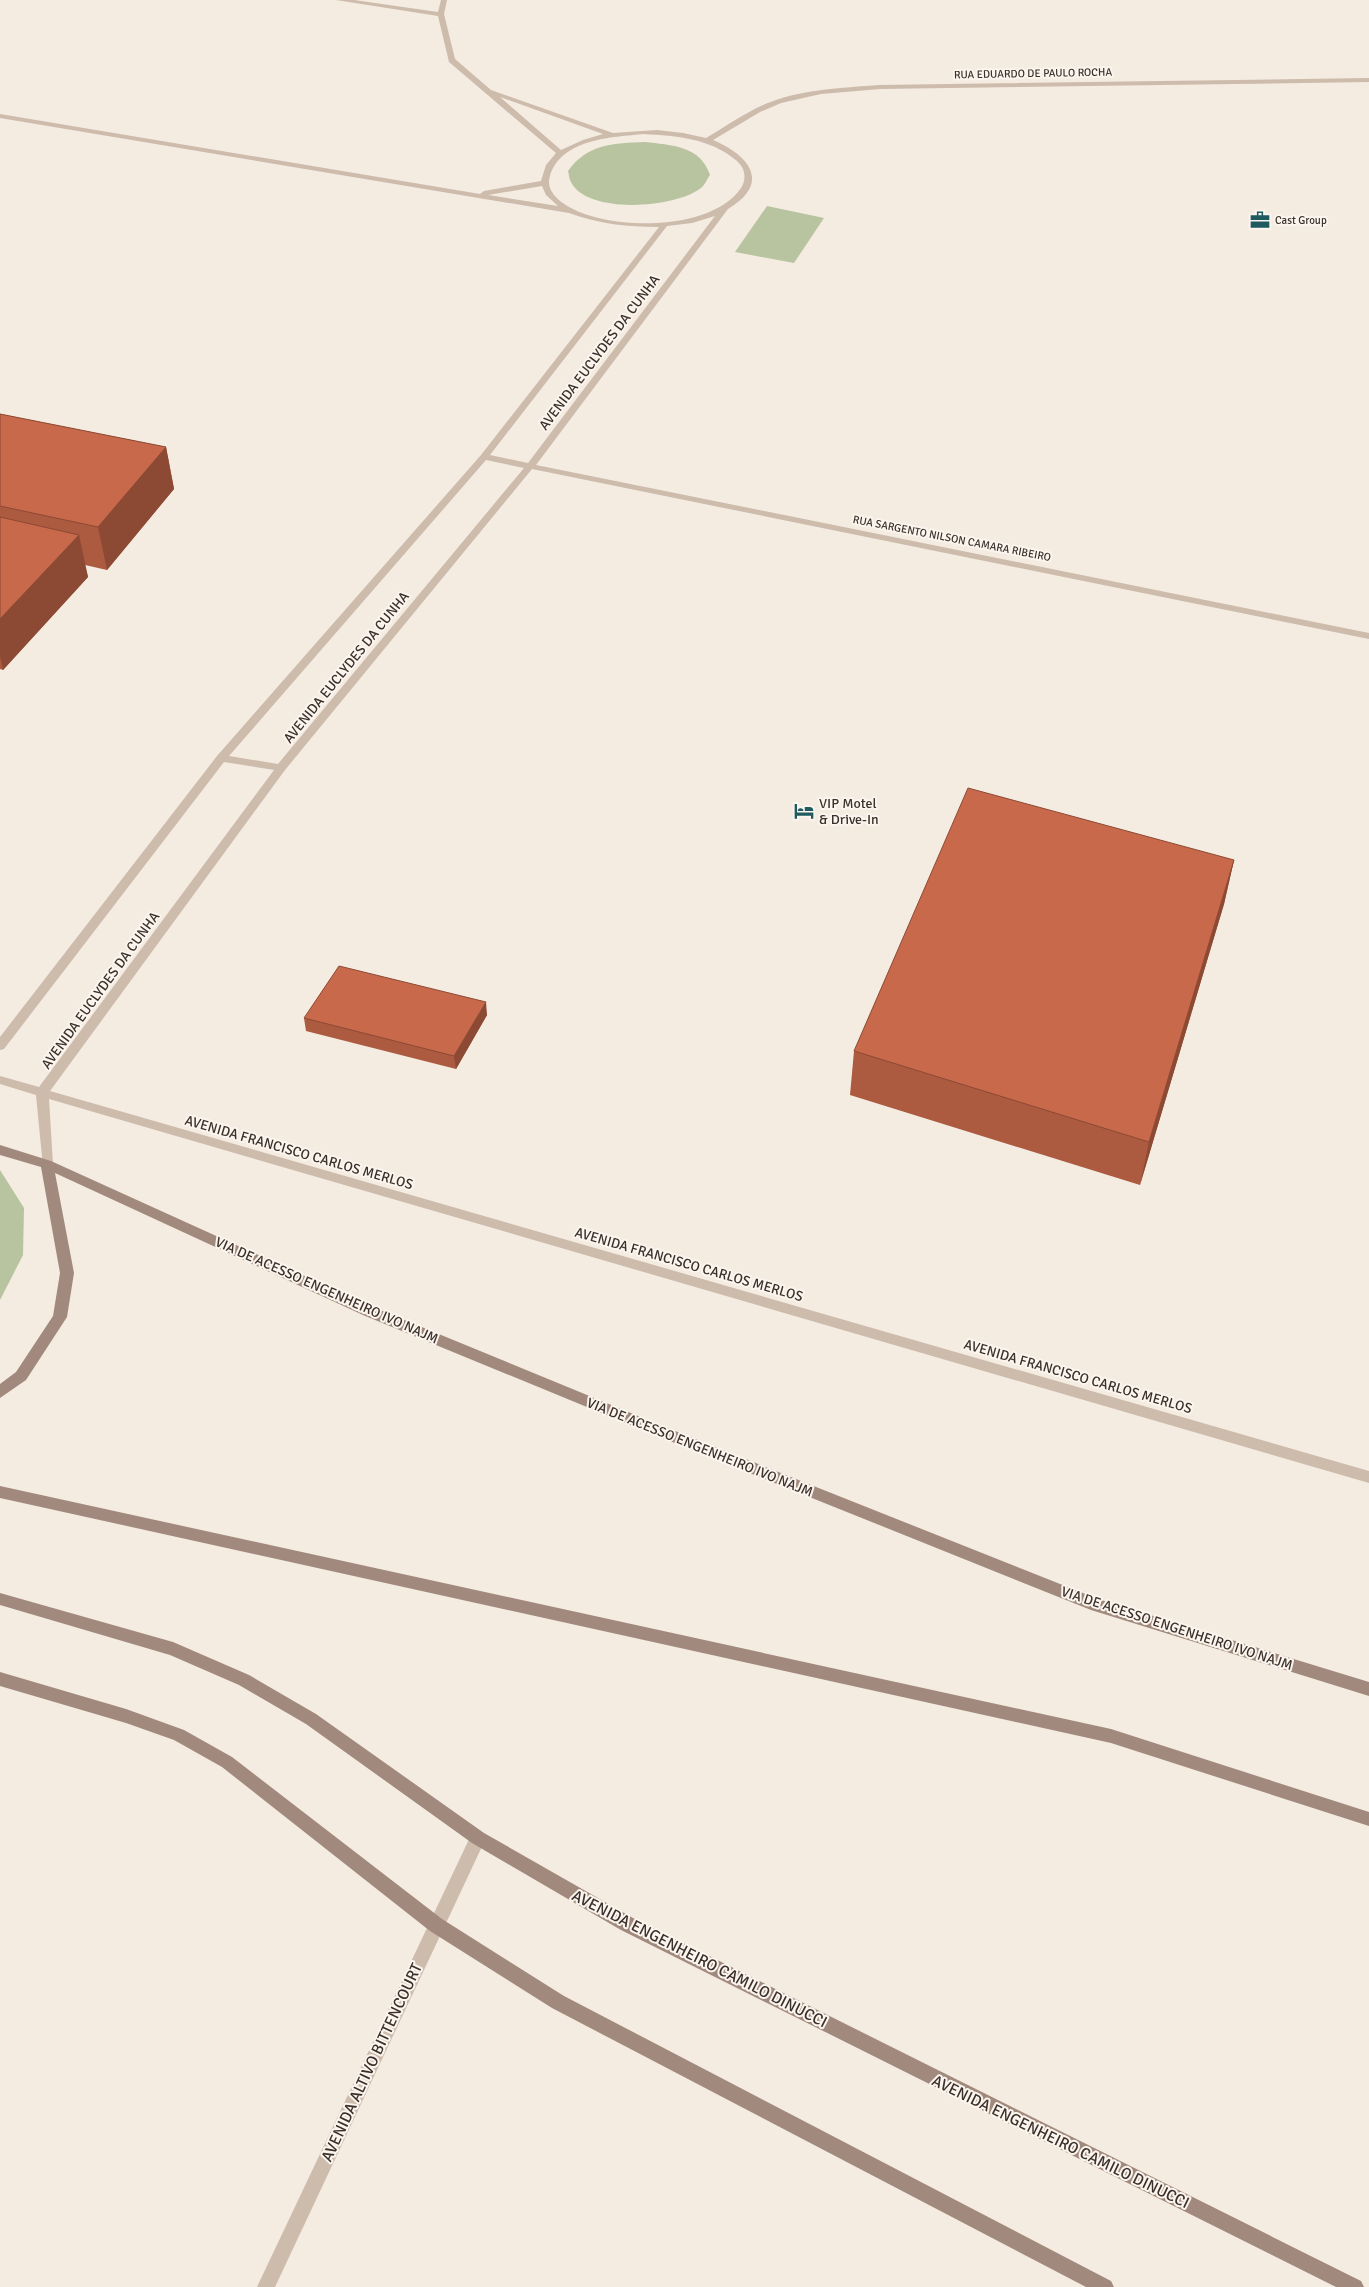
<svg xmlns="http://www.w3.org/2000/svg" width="1369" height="2287" viewBox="0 0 1369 2287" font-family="Signika,sans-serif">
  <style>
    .green { fill: #b8c4a0 }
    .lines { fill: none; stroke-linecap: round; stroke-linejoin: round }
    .lane { fill: #cdbbac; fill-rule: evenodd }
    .street { fill: #cdbbac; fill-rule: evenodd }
    .secondary { fill: #a18a7d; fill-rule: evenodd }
    .wall { fill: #ac5a40 }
    .shaded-wall { fill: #8c4a34 }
    .building { fill: #c8694b; stroke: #8c4a34 }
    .labels { text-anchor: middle; stroke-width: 4; stroke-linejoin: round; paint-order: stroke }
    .far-street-label { font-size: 11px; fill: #3b302b; stroke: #fbf5ee }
    .far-poi-label { font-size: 11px; fill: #3b302b; stroke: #fbf5ee; text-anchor: start }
    .street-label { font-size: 14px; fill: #3b302b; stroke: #fbf5ee }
    .poi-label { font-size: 14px; fill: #3b302b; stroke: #fbf5ee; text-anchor: start }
    .near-street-label { font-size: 16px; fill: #3b302b; stroke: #fbf5ee }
  </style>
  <rect width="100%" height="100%" fill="#f4ebe1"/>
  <!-- green -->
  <g class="green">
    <path d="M645,142C671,145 701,146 710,175C707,179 705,185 701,188C676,208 587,215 571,182C569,179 569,174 568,171C587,144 614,143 645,142Z"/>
    <polygon points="767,206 824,218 794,263 735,252"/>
    <polygon points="0,1170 24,1208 23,1255 0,1300"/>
  </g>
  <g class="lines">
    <!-- lane -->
    <polygon class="lane" points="478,1831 484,1833 486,1838 275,2287 257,2287 472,1833"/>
    <!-- street -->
    <path class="street" d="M336,0H354L438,12L441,0H447L444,14L455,59L491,90L613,133L657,130L683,133L706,138C725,127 743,114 763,105C799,89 841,88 880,85L1369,78V82L880,89L821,94L781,103L760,112L713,140C749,155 772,183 728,209L536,465L1369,633V639L532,469L285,770L50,1091L1369,1471V1483L49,1099L53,1164L47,1169L43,1167L36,1095L0,1084V1076L39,1087L274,770L224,762L4,1049L0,1050V1037L217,756L481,455L659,227C628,227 599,224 569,213L0,118V114L480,194L484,191L541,181L546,165L556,153L449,62L438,16ZM500,97L603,134L583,140L561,150ZM644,134C677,136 710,138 737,161C745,168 747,179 741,188C712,231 613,231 571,208C560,202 545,191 550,176C561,139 612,137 644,134ZM542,186L546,195L558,206L488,195ZM715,216L528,463L490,455L667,226L692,223ZM486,460L524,468L278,764L229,756Z"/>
    <!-- secondary -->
    <g class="secondary">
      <polygon points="0,1145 51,1161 373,1307 660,1425 1098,1599 1369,1682 1369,1696 1091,1610 650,1433 363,1315 55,1173 74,1273 67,1317 26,1380 0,1398 0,1384 16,1372 53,1316 60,1273 41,1167 0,1155"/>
      <polygon points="0,1486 1111,1729 1369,1812 1369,1826 1111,1743 0,1498"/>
      <polygon points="0,1593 173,1642 249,1675 316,1714 484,1833 633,1918 1361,2281 1364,2287 1336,2287 621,1930 472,1843 306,1724 239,1685 170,1655 0,1605"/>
      <polygon points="0,1672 126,1709 184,1730 232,1757 442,1919 564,1996 1111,2281 1114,2287 1086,2287 552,2008 430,1931 222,1767 174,1740 126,1723 0,1686"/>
    </g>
  </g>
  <!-- wall -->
  <g class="wall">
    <polygon points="0,414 166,447 174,489 107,570 85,565 88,577 3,670 0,669"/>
    <polygon points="1234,860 1224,904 1140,1185 850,1095 854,1051"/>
    <polygon points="487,1015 456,1069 306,1031 304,1018"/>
  </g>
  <!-- shaded-wall -->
  <g class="shaded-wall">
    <polygon points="166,447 174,489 107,570 98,527"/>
    <polygon points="79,535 88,577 3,670 0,656 0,619"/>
    <polygon points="1234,860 1224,904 1140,1185 1149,1142"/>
    <polygon points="486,1002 487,1015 456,1069 454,1056"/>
  </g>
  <!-- building -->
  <g class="building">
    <polygon points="0,414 166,447 98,527 0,506"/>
    <polygon points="0,517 79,535 0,619"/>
    <polygon points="968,788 1234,860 1149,1142 854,1051"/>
    <polygon points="339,966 486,1002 454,1056 304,1018"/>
  </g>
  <!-- icons -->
  <defs>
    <symbol id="office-bare" viewBox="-9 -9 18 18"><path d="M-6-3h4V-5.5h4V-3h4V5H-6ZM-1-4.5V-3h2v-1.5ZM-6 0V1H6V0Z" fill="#1f5a5e" stroke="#fbf5ee" stroke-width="2.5" paint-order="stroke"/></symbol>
    <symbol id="hotel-bare" viewBox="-9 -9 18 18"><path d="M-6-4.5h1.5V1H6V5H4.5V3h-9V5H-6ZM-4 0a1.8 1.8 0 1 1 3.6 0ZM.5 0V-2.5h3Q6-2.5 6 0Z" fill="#1f5a5e" stroke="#fbf5ee" stroke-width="2.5" paint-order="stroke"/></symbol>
  </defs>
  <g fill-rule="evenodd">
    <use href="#office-bare" x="1246" y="206" width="28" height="28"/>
    <use href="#hotel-bare" x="790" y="797" width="28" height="28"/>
  </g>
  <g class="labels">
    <!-- far-street labels -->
    <g class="far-street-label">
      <text transform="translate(1033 73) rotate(-1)" y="4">RUA EDUARDO DE PAULO ROCHA</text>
      <text transform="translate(952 538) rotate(11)" y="4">RUA SARGENTO NILSON CAMARA RIBEIRO</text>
    </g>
    <!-- far-poi labels -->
    <g class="far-poi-label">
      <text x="1275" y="224">Cast Group</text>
    </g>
    <!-- street labels -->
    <g class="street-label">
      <text transform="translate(599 352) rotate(-53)" y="5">AVENIDA EUCLYDES DA CUNHA</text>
      <text transform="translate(346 667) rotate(-51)" y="5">AVENIDA EUCLYDES DA CUNHA</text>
      <text transform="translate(100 990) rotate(-54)" y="5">AVENIDA EUCLYDES DA CUNHA</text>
      <text transform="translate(299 1152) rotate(16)" y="5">AVENIDA FRANCISCO CARLOS MERLOS</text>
      <text transform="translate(689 1264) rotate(16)" y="5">AVENIDA FRANCISCO CARLOS MERLOS</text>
      <text transform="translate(327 1290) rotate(24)" y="5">VIA DE ACESSO ENGENHEIRO IVO NAJM</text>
      <text transform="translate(1078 1376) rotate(16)" y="5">AVENIDA FRANCISCO CARLOS MERLOS</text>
      <text transform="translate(700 1447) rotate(22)" y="5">VIA DE ACESSO ENGENHEIRO IVO NAJM</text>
      <text transform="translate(1177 1628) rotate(18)" y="5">VIA DE ACESSO ENGENHEIRO IVO NAJM</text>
    </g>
    <!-- poi labels -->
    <g class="poi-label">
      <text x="819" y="808">VIP Motel<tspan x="819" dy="16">&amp; Drive-In</tspan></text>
    </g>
    <!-- near-street labels -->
    <g class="near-street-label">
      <text transform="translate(700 1958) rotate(27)" y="6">AVENIDA ENGENHEIRO CAMILO DINUCCI</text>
      <text transform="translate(371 2062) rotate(-65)" y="6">AVENIDA ALTIVO BITTENCOURT</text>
      <text transform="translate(1061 2141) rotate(26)" y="6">AVENIDA ENGENHEIRO CAMILO DINUCCI</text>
    </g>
  </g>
</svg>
